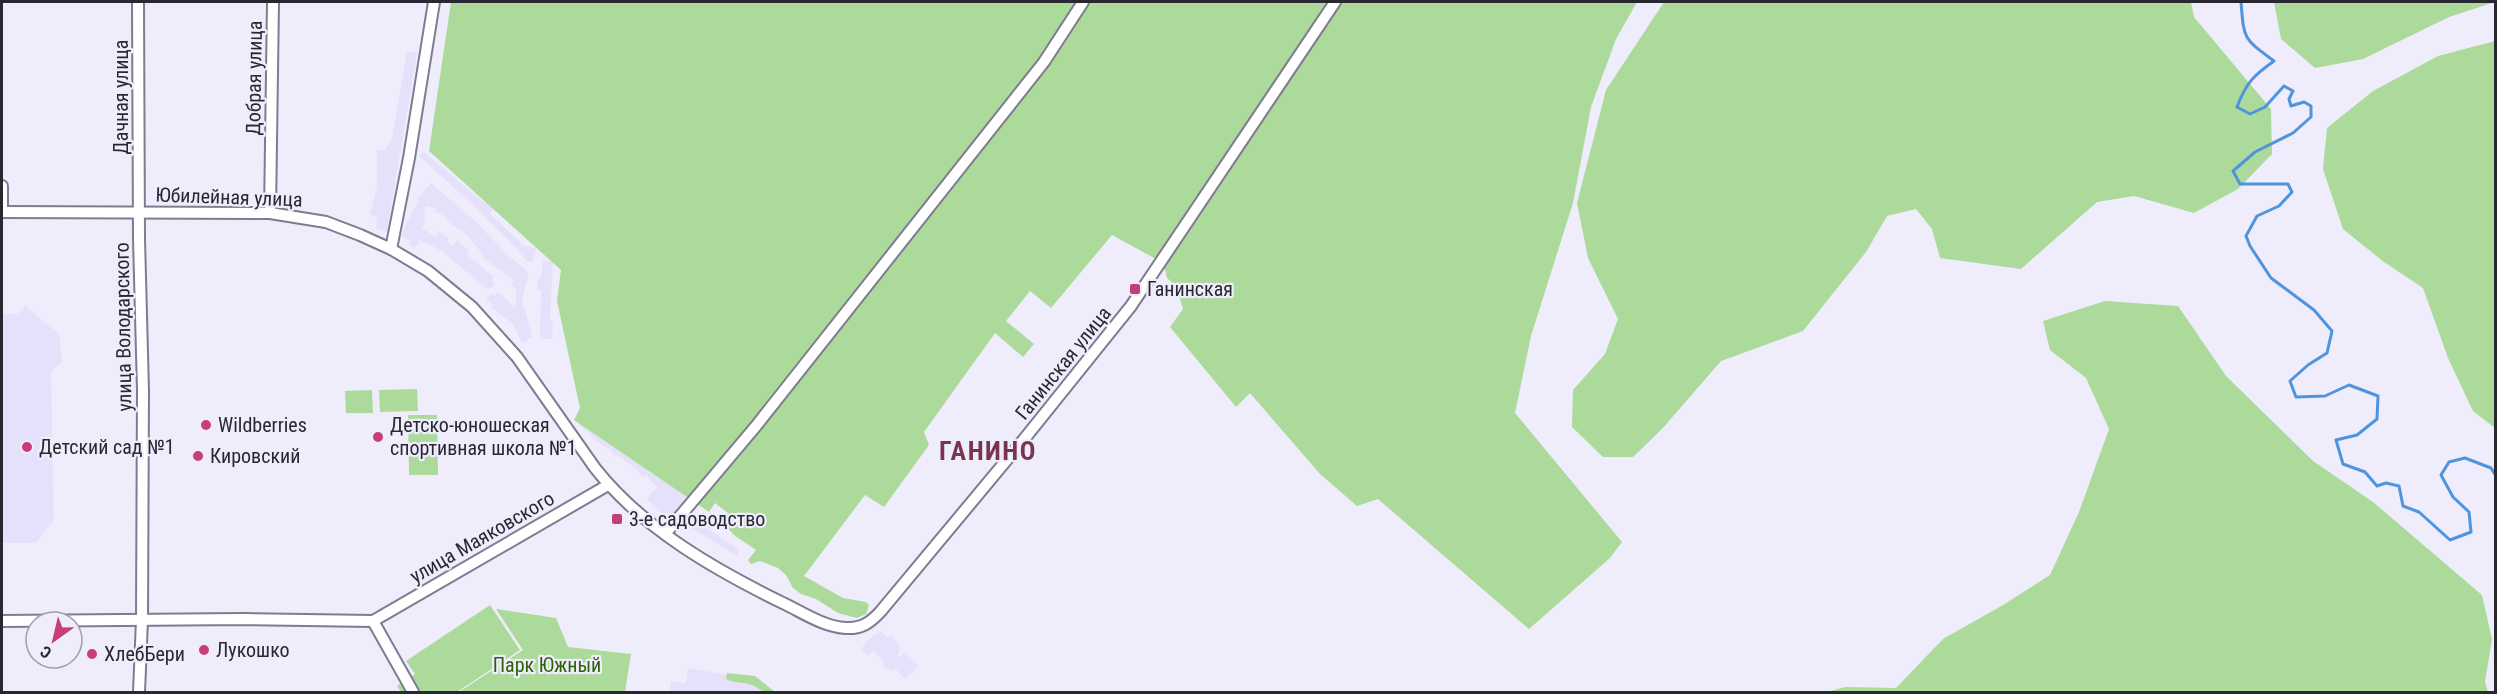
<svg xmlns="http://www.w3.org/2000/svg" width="2497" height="694" viewBox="0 0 2497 694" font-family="'Roboto Condensed',sans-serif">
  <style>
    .built { fill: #e6e1fb }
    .green { fill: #acda9a }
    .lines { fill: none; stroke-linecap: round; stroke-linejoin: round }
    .stream { stroke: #4f94dc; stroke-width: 3 }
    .minor-casing { stroke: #7f7b91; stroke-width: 14 }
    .minor { stroke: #fff; stroke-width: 10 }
    .poi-dot { fill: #c63d7a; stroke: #efedfc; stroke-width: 2 }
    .labels { text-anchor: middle; stroke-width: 4.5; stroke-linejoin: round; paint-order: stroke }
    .street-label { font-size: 20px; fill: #292730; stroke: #efedfc }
    .poi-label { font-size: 20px; fill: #292730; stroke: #efedfc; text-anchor: start }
    .park-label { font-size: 20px; fill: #2d6109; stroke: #efedfc }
    .district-label { font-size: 26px; font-weight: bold; letter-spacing: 1.5px; fill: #793550; stroke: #efedfc }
  </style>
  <rect width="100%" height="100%" fill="#efedfc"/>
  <!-- built -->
  <g class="built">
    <polygon points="407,51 417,53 387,231 376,229 377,217 370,214 377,186 377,150 385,150 392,139"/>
    <polygon points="423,151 475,195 493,208 490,213 524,246 536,248 533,262 527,261 513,245 476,208 419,156"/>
    <polygon points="431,183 474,220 509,256 529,273 522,299 532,337 522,343 513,324 491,307 493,305 486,299 491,293 495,296 498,292 516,308 516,289 511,285 513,280 483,258 484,256 468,236 447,221 448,218 434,211 436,208 427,206 423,212 425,214 423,219 426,220 422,228 435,237 438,231 449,238 447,242 452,246 457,240 469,251 467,255 494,277 492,280 495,284 488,290 442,251 420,240 415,248 408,244 410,241 402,236 406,223 419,201 417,199"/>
    <polygon points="543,261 553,261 550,320 553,322 552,339 540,339 541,290 537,290 538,278 541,278"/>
    <polygon points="25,306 59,334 62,361 51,373 54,520 36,543 2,543 2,313 17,314"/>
    <polygon points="581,420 643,463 650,473 658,475 688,498 670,520 647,499 657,487 646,476 643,478 636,468 617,455 616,457 612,454 613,452 591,437 592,435 579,425"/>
    <polygon points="689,516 740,550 737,556 685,524"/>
    <polygon points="881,631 887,638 891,635 900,646 898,648 900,651 897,655 899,657 905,652 919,666 905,679 895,668 891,671 888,667 886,669 882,664 884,662 873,651 869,656 861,649 869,639"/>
    <polygon points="688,668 752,679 769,692 669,692 671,681 686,683"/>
  </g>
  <!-- green -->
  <g class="green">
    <polygon points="451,2 1637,2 1616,39 1591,107 1573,203 1531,336 1515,413 1622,542 1610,558 1529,629 1378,499 1357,506 1320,474 1250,393 1236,407 1170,327 1183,309 1176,286 1167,278 1165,270 1156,259 1112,235 1051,308 1030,291 1006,321 1034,344 1023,357 995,333 924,432 929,445 884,507 865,495 804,576 843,598 866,602 869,605 866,614 857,618 838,613 816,599 801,594 793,588 786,575 778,568 760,561 751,564 748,560 756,550 734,535 723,523 728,513 715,503 709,512 574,420 580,408 557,301 561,270 429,151"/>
    <polygon points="1664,2 2191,2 2194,17 2271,109 2272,154 2238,189 2194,213 2134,196 2097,202 2021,269 1940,258 1932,229 1916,209 1887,216 1866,252 1803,331 1721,361 1662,429 1633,457 1603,457 1572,427 1573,390 1605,354 1618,319 1588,258 1577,203 1606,90"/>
    <polygon points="2274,2 2495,2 2449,17 2363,59 2315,68 2281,39"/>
    <polygon points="2495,41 2496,41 2495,428 2473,411 2448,358 2423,288 2384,262 2343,229 2323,169 2327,128 2373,91 2438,56"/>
    <polygon points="2105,301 2178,306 2226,376 2313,461 2373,502 2482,595 2492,639 2485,682 2488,692 1827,692 1845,687 1896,688 1943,639 2003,605 2050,575 2079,512 2109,429 2086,378 2050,350 2043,321"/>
    <polygon points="417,389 418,411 380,412 379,390"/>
    <polygon points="372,390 373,413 346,413 345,391"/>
    <polygon points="408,415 437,415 438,475 409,475"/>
    <polygon points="490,605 520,650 457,692 401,692 397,686 415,674 406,661"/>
    <polygon points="496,609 556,618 568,647 631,654 625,692 459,692 523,650"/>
    <path d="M727,673L755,676L775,692C762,693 762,690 752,685C744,682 734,683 726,679Z"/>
  </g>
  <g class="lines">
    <!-- stream -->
    <path class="stream" d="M2241,2C2244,40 2243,38 2274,61C2253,76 2246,83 2237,107L2250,114L2265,107L2284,86L2293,91L2289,99L2291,106L2304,102L2311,106V117L2293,133L2255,152L2233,171L2240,184H2288L2292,192L2279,206L2257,216L2246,236L2250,246L2271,278L2314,310L2332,331L2327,353L2308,365L2290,381L2296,397L2325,396L2349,385L2378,396L2377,419L2357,435L2336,440L2343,464L2365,472L2377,486L2386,483L2399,486L2403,506L2419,512L2450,540L2471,532L2469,512L2453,497L2441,475L2449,462L2465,458L2491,468L2496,476"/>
    <defs>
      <g id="minor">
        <polyline points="138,2 139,239 143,391 142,620 139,692"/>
        <polyline points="2,186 2,212"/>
        <path d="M2,212L270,213L326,222L360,235L391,249L428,271L472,307L517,357L595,468C644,530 717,571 787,605C805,614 825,627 846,628C862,629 871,622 881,611L1025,438L1131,306L1335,2"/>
        <polyline points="270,213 273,2"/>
        <polyline points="391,249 409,158 434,2"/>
        <polyline points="665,534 756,426 1044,62 1083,2"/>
        <polyline points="2,621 243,619 373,621 608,485"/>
        <polyline points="373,621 413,692"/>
      </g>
    </defs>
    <!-- minor casing -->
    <use href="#minor" class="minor-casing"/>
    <!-- minor -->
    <use href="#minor" class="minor"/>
  </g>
  <!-- markers -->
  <g class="poi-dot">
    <rect x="1129" y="283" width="12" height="12" rx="3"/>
    <circle cx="206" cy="425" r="6"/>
    <circle cx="378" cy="437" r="6"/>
    <circle cx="27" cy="447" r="6"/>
    <circle cx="198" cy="456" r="6"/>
    <rect x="611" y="513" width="12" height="12" rx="3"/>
    <circle cx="204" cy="650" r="6"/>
    <circle cx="92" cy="654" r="6"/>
  </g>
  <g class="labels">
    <!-- street labels -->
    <g class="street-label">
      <text transform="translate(254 78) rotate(-89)" y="7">Добрая улица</text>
      <text transform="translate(121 97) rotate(-90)" y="7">Дачная улица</text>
      <text transform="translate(229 197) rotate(2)" y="7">Юбилейная улица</text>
      <text transform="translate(123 327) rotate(-91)" y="7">улица Володарского</text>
      <text transform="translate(1063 363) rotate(-51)" y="7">Ганинская улица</text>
      <text transform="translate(482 537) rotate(-30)" y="7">улица Маяковского</text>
    </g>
    <!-- poi labels -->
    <g class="poi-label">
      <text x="1147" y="296">Ганинская</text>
      <text x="218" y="432">Wildberries</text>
      <text x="390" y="432">Детско-юношеская<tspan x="390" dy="23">спортивная школа №1</tspan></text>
      <text x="39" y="454">Детский сад №1</text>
      <text x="210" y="463">Кировский</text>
      <text x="629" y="526">3-е садоводство</text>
      <text x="216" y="657">Лукошко</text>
      <text x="104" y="661">ХлебБери</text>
    </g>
    <!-- park labels -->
    <g class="park-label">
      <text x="547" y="672">Парк Южный</text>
    </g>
    <!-- district labels -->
    <g class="district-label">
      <text x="988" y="460">ГАНИНО</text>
    </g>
  </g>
  <!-- border -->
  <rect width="2497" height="694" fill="none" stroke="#292730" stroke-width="6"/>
  <!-- north arrow -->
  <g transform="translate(54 640) rotate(214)"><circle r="28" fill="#efedfc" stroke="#a09eaa" stroke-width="1.5"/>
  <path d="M0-4.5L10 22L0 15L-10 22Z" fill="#c63d7a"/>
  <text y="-9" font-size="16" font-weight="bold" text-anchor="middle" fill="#292730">С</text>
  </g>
</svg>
